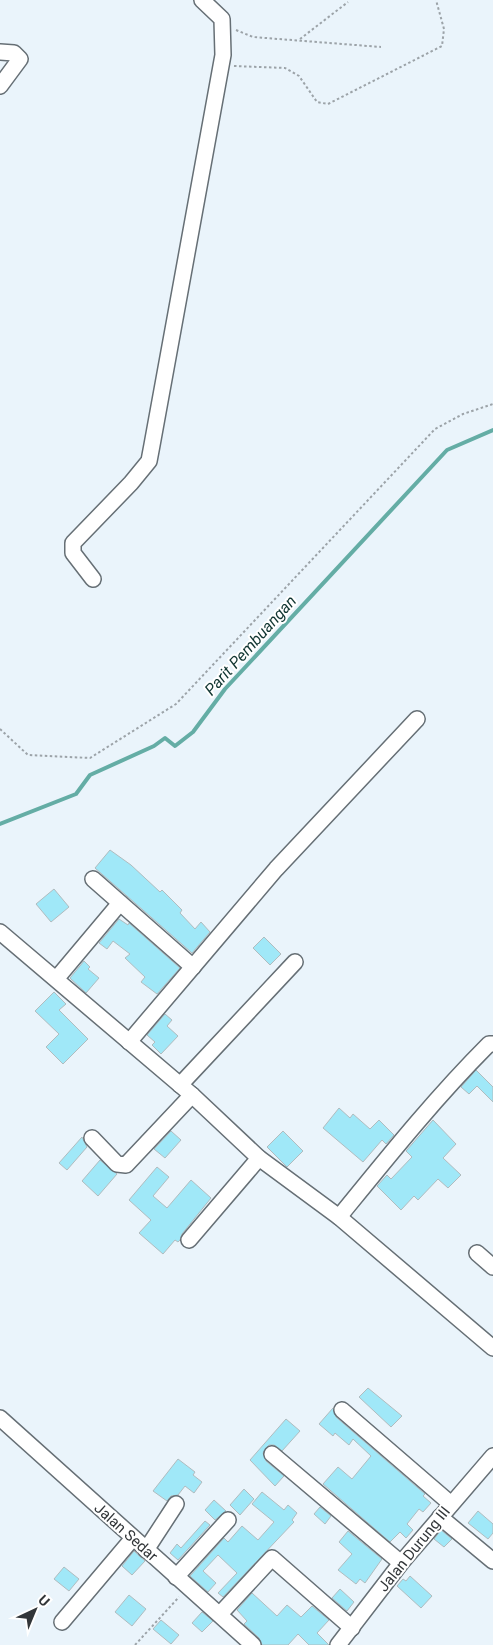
<svg xmlns="http://www.w3.org/2000/svg" width="493" height="1645" viewBox="0 0 493 1645" font-family="Roboto,sans-serif">
  <style>
    .lines { fill: none; stroke-linecap: round; stroke-linejoin: round }
    .stream { stroke: #64ada5; stroke-width: 4 }
    .building { fill: #a0e8f8; stroke: #b0bcbf }
    .minor-casing { stroke: #666f75; stroke-width: 18 }
    .path { stroke: #9ca3a8; stroke-width: 2; stroke-dasharray: 2.5 2.5; stroke-linecap: butt }
    .minor { stroke: #fff; stroke-width: 15 }
    .labels { text-anchor: middle; stroke-width: 4; stroke-linejoin: round; paint-order: stroke }
    .street-label { font-size: 15px; fill: #323639; stroke: #fff }
    .water-label { font-size: 16px; font-style: italic; fill: #103531; stroke: #fff }
  </style>
  <rect width="100%" height="100%" fill="#eaf4fb"/>
  <g class="lines">
    <!-- stream -->
    <polyline class="stream" points="0,824 76,794 90,775 154,746 165,738 175,746 193,732 225,689 447,450 493,430"/>
  </g>
  <!-- building -->
  <g class="building">
    <polygon points="110,850 131,865 160,892 162,890 182,910 180,913 195,929 201,922 210,932 192,953 95,868"/>
    <polygon points="54,889 69,907 51,922 36,904"/>
    <polygon points="119,919 128,925 129,923 180,968 157,994 141,982 145,977 125,958 130,954 113,941 107,949 99,943"/>
    <polygon points="264,937 281,954 270,965 253,948"/>
    <polygon points="84,961 90,967 88,969 99,978 86,993 70,978"/>
    <polygon points="54,992 66,1004 59,1010 88,1039 63,1064 46,1047 59,1034 35,1011"/>
    <polygon points="165,1014 172,1020 167,1026 178,1036 161,1054 152,1045 155,1042 147,1035"/>
    <polygon points="476,1070 493,1087 493,1102 477,1086 469,1094 461,1087"/>
    <polygon points="339,1108 350,1118 353,1114 370,1129 379,1120 394,1135 386,1144 382,1140 363,1162 323,1128"/>
    <polygon points="433,1120 456,1144 443,1158 461,1175 448,1188 438,1179 418,1200 414,1196 401,1210 377,1186 387,1175 391,1179 412,1157 406,1151"/>
    <polygon points="171,1131 181,1140 165,1158 154,1149"/>
    <polygon points="283,1131 303,1151 287,1167 267,1147"/>
    <polygon points="82,1137 87,1147 67,1170 59,1163"/>
    <polygon points="100,1160 117,1174 98,1196 82,1181"/>
    <polygon points="157,1167 169,1177 153,1196 167,1208 191,1180 211,1198 182,1234 180,1240 178,1242 175,1240 163,1254 139,1233 151,1220 129,1200"/>
    <polygon points="368,1388 402,1416 391,1427 359,1397"/>
    <polygon points="333,1408 336,1417 425,1494 423,1496 431,1503 423,1512 419,1509 407,1524 413,1530 406,1538 400,1532 390,1542 323,1484 338,1467 352,1479 371,1456 353,1439 349,1445 335,1433 333,1436 319,1424"/>
    <polygon points="286,1419 300,1431 282,1451 274,1445 269,1445 263,1453 266,1461 284,1476 275,1486 250,1460"/>
    <polygon points="178,1459 195,1472 193,1475 202,1482 194,1493 185,1486 178,1495 171,1496 167,1501 153,1491"/>
    <polygon points="244,1489 254,1499 240,1515 230,1505"/>
    <polygon points="262,1492 284,1510 288,1505 297,1513 292,1520 294,1522 223,1597 218,1593 237,1573 218,1555 203,1571 216,1583 208,1592 190,1576 224,1538 228,1542 242,1526 258,1540 274,1522 252,1504"/>
    <polygon points="214,1500 226,1511 215,1520 205,1510"/>
    <polygon points="320,1507 331,1516 325,1524 314,1514"/>
    <polygon points="478,1511 493,1524 493,1533 488,1539 468,1523"/>
    <polygon points="205,1521 210,1525 178,1560 170,1553 177,1544 181,1548"/>
    <polygon points="441,1530 452,1539 444,1547 434,1539"/>
    <polygon points="348,1531 382,1559 365,1583 360,1579 356,1584 338,1570 352,1554 339,1542"/>
    <polygon points="134,1551 145,1561 132,1575 122,1566"/>
    <polygon points="64,1567 79,1579 69,1591 54,1579"/>
    <polygon points="410,1576 432,1596 421,1608 397,1586 403,1579 406,1581"/>
    <polygon points="340,1589 354,1602 347,1611 332,1598"/>
    <polygon points="252,1593 277,1616 287,1605 301,1617 312,1606 329,1620 317,1633 329,1645 309,1645 298,1634 288,1645 262,1645 259,1638 244,1624 247,1621 237,1610"/>
    <polygon points="129,1595 146,1609 132,1626 115,1612"/>
    <polygon points="202,1612 213,1621 202,1632 192,1623"/>
    <polygon points="161,1620 179,1635 171,1644 153,1629"/>
  </g>
  <g class="lines">
    <defs>
      <g id="minor">
        <polyline points="0,52 14,53 20,59 0,86"/>
        <polyline points="93,579 73,553 73,543 131,483 149,461 152,445 223,55 222,19 202,0"/>
        <polyline points="93,879 193,967"/>
        <polyline points="0,932 192,1095 259,1158 339,1217 493,1348"/>
        <polyline points="57,978 120,903"/>
        <polyline points="129,1042 276,869 417,719"/>
        <polyline points="180,1085 295,962"/>
        <polyline points="92,1138 117,1164 126,1165 192,1095"/>
        <path d="M339,1217C387,1158 435,1098 489,1044H493"/>
        <polyline points="189,1240 259,1158"/>
        <polyline points="477,1253 493,1267"/>
        <polyline points="342,1410 451,1504"/>
        <polyline points="0,1418 253,1645"/>
        <polyline points="272,1454 401,1563"/>
        <polyline points="440,1517 493,1561"/>
        <polyline points="146,1550 176,1504"/>
        <polyline points="176,1577 228,1520"/>
        <polyline points="220,1614 272,1558 352,1628"/>
        <polyline points="62,1622 133,1538"/>
        <polyline points="338,1645 401,1563 493,1456"/>
      </g>
    </defs>
    <!-- minor casing -->
    <use href="#minor" class="minor-casing"/>
    <!-- path -->
    <g class="path">
      <polyline points="236,30 253,37 381,47"/>
      <polyline points="300,39 348,2"/>
      <polyline points="234,66 285,68 299,76 317,102 328,104 442,46 444,29 436,0"/>
      <polyline points="0,729 28,755 90,758 176,704 435,429 463,414 493,404"/>
      <polyline points="135,1645 179,1597"/>
    </g>
    <!-- minor -->
    <use href="#minor" class="minor"/>
  </g>
  <g class="labels">
    <!-- street labels -->
    <g class="street-label">
      <text transform="translate(126 1532) rotate(42)" y="5">Jalan Sedar</text>
      <text transform="translate(414 1549) rotate(-51)" y="5">Jalan Durung III</text>
    </g>
    <!-- water labels -->
    <g class="water-label">
      <text transform="translate(250 645) rotate(-48)" y="6">Parit Pembuangan</text>
    </g>
  </g>
  <!-- north arrow -->
  <g transform="translate(35 1610) rotate(44)" stroke="#ffffff" stroke-width="4" paint-order="stroke">
  <path d="M0-4L9 19L0 12L-9 19Z" fill="#323639"/>
  <text y="-8" font-size="14" font-weight="bold" text-anchor="middle" fill="#323639">U</text>
  </g>
</svg>
